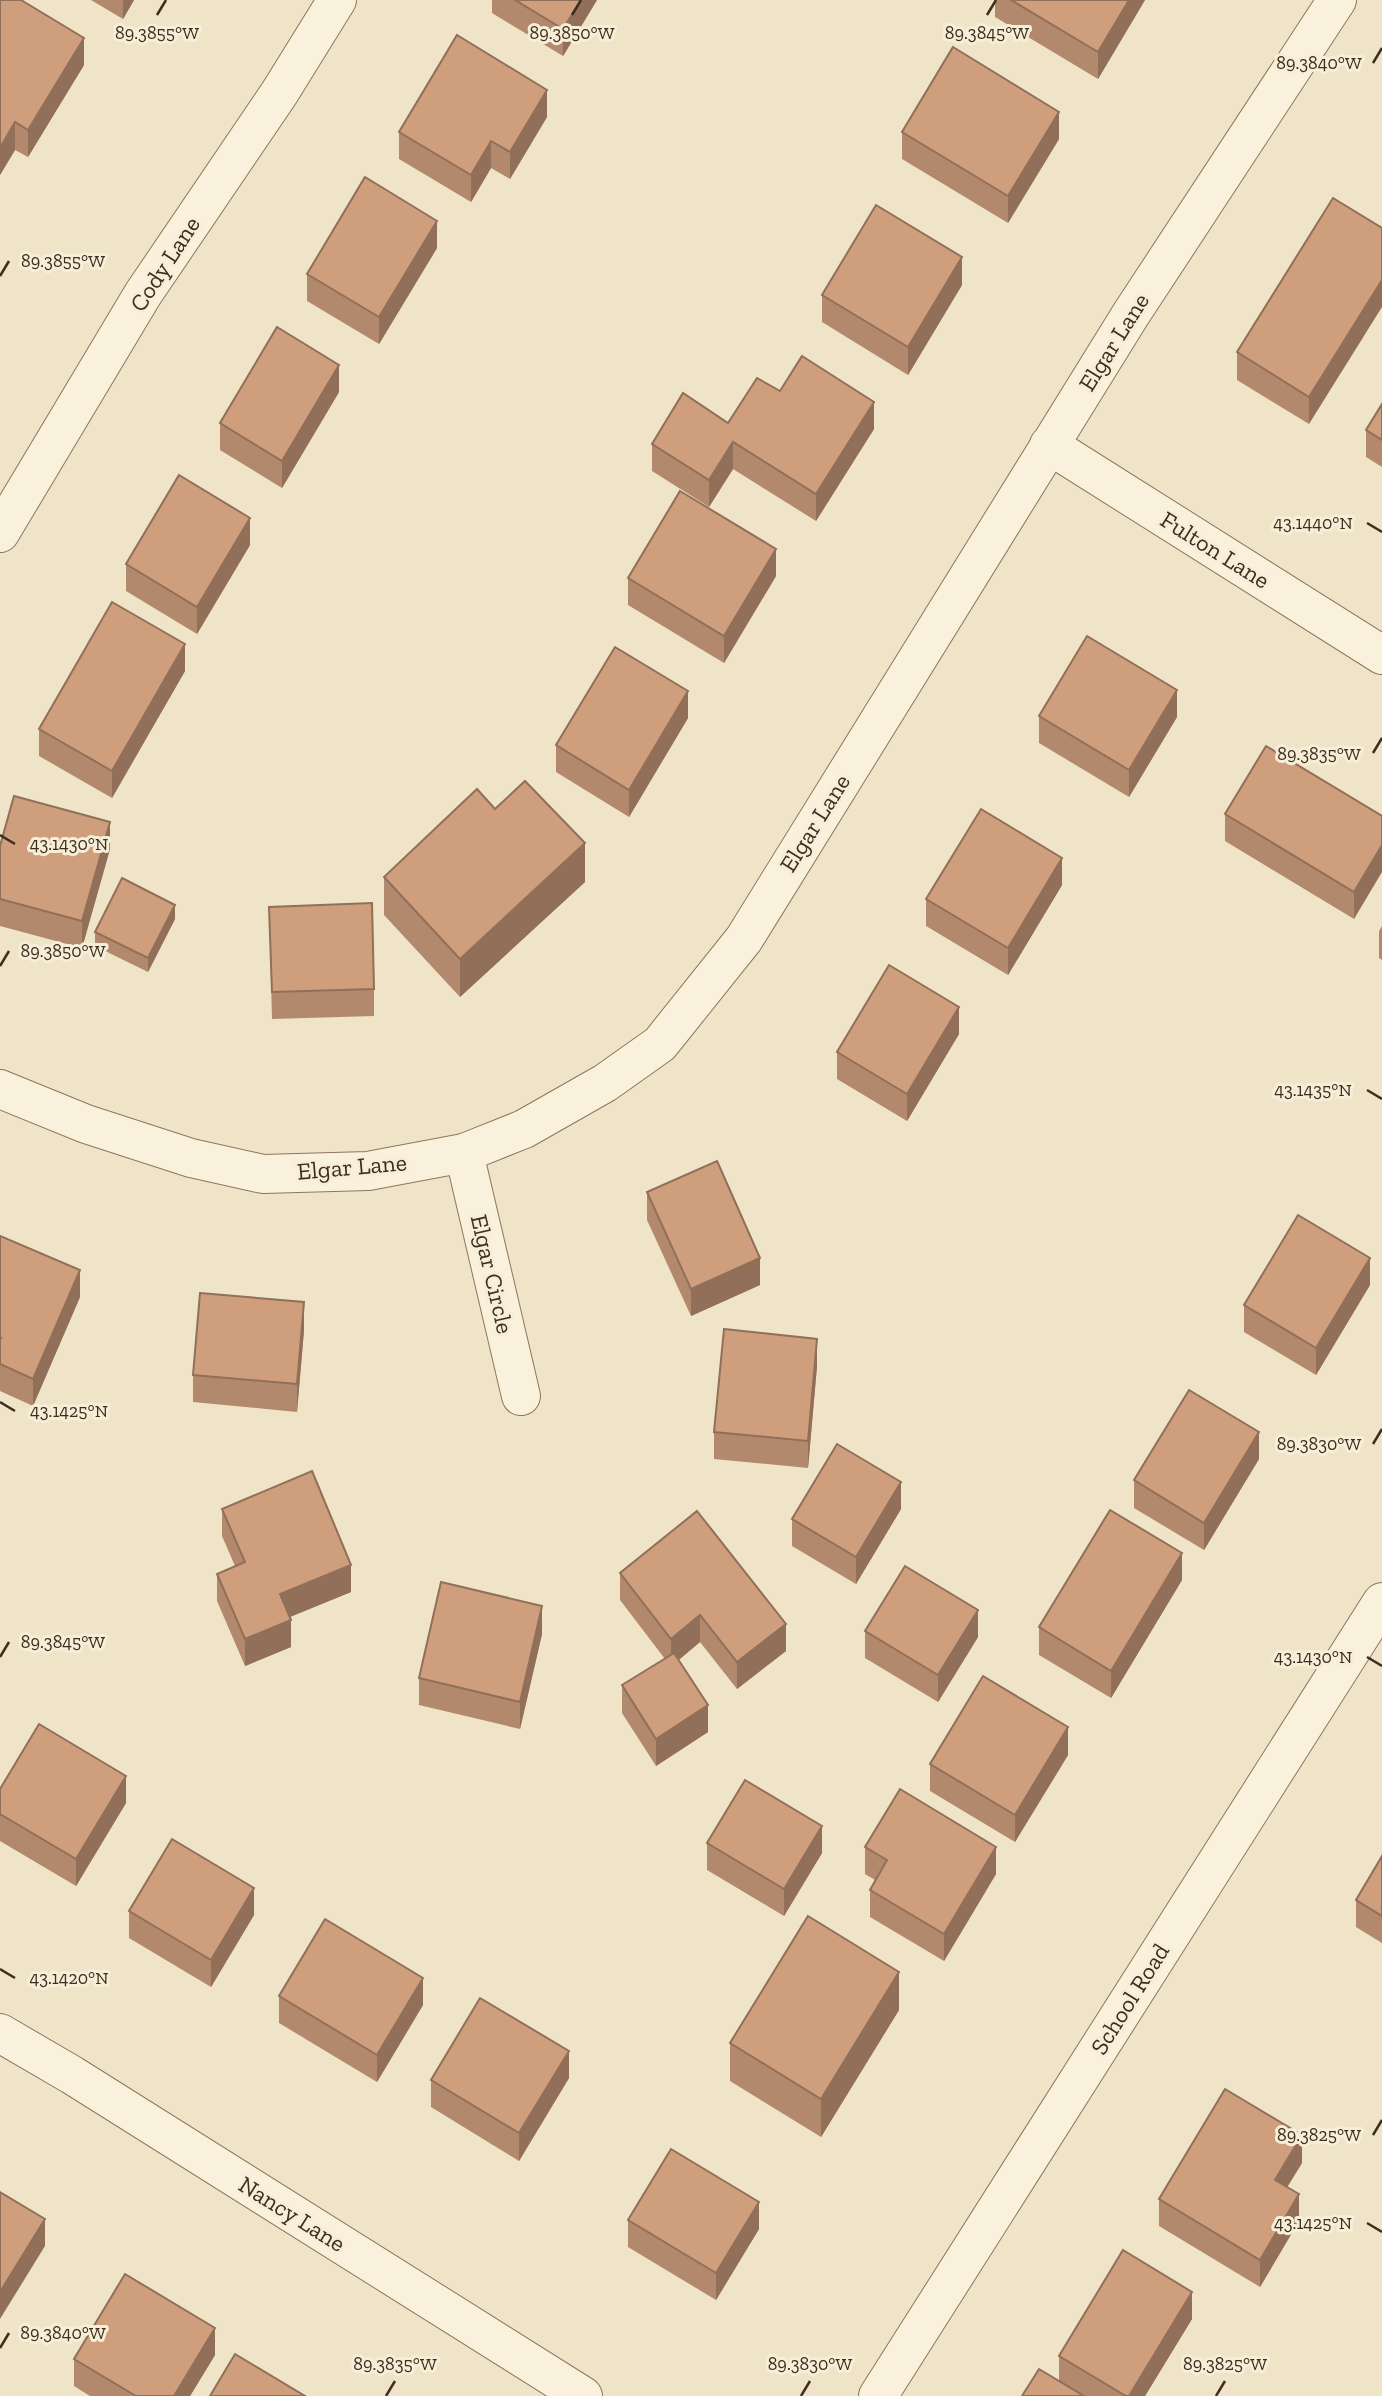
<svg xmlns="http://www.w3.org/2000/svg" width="1382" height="2396" viewBox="0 0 1382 2396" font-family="'Zilla Slab',serif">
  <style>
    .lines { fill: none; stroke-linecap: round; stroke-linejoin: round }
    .minor-casing { stroke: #8d765c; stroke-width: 40 }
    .minor { stroke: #faf1dc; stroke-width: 38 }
    .wall { fill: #b2896c }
    .shaded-wall { fill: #916f58 }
    .building { fill: #cf9f7d; stroke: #916f58; stroke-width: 2 }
    .ticks { fill: none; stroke: #3d2e20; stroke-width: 2.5 }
    .labels { text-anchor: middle; stroke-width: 6; stroke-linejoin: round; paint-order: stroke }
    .street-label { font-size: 24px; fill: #3d2e20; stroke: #f7eed8 }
    .ticks-label { font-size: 18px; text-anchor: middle; fill: #3d2e20; stroke: #f7eed8; stroke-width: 6; stroke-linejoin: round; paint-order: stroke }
  </style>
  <rect width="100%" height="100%" fill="#f0e4c8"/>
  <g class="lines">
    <defs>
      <g id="minor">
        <polyline points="1049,445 1382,655"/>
        <polyline points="0,533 143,294 280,92 337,0"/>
        <polyline points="0,1089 86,1124 191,1158 263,1174 368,1171 464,1153 524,1129 605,1083 660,1044 744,939 1131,314 1337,0"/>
        <polyline points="464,1153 521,1396"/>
        <polyline points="0,2033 72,2075 583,2396"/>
        <polyline points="878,2396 1382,1602"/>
      </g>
    </defs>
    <!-- minor casing -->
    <use href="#minor" class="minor-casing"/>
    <!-- minor -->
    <use href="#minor" class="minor"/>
  </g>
  <!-- wall -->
  <g class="wall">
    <polygon points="0,0 84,65 28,157 15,150 0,175"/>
    <polygon points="91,0 134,0 123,19"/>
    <polygon points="492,0 597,0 563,56 492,13"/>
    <polygon points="995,0 1145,0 1098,79 995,17"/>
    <polygon points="547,117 510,179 491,168 471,202 399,159 399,132"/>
    <polygon points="902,132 1059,139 1008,223 902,159"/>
    <polygon points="1333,198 1309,424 1237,380 1237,352"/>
    <polygon points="437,248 379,344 307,301 307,274"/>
    <polygon points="962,285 908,375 822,322 822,295"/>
    <polygon points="780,391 874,429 816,521 733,469 709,507 652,471 652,444 728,423"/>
    <polygon points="339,392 282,488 220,450 220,423"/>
    <polygon points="1382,404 1382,467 1366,457 1366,430"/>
    <polygon points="250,545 197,634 126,591 126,564"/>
    <polygon points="776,576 724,663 628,605 628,578"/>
    <polygon points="185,671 112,798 39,756 39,729"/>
    <polygon points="1039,716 1177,717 1129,797 1039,743"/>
    <polygon points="688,718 629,817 556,772 556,745"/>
    <polygon points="495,809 585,882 460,997 384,915 384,877"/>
    <polygon points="1225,814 1382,816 1354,919 1225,841"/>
    <polygon points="0,846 110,849 82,948 0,926"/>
    <polygon points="1062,885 1008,975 926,926 926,899"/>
    <polygon points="269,907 374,989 374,1016 272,1019"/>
    <polygon points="175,919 148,972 95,946 95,932"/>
    <polygon points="1382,926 1382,960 1379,958 1379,931"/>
    <polygon points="959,1034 907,1121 837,1079 837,1052"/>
    <polygon points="647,1192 760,1285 691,1316 647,1220"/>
    <polygon points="0,1236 80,1297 33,1406 0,1391"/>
    <polygon points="1370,1285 1316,1375 1244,1332 1244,1305"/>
    <polygon points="304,1330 297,1412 193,1402 193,1375"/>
    <polygon points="817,1366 808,1468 714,1459 714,1432"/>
    <polygon points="1259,1459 1204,1550 1134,1508 1134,1480"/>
    <polygon points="222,1509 351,1592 290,1617 291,1647 245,1666 217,1601 217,1574 235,1566 222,1536"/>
    <polygon points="901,1509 856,1584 792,1546 792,1519"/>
    <polygon points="620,1573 786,1651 737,1689 700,1642 679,1660 708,1732 656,1766 622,1713 622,1685 665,1659 620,1600"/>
    <polygon points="1182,1580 1111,1698 1039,1655 1039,1627"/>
    <polygon points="865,1631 978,1637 938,1702 865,1658"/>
    <polygon points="542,1634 520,1729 419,1705 419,1678"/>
    <polygon points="1068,1755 1015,1842 930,1791 930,1764"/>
    <polygon points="0,1789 126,1803 76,1886 0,1841"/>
    <polygon points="707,1843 822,1853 784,1916 707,1870"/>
    <polygon points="865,1847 996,1874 944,1961 870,1917 870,1890 875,1880 865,1874"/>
    <polygon points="1382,1856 1382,1943 1356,1927 1356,1900"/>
    <polygon points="129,1911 254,1915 211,1987 129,1938"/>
    <polygon points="279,1996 423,2005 377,2082 279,2023"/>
    <polygon points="899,2010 821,2137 730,2081 730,2043"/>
    <polygon points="569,2078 519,2161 431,2107 431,2080"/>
    <polygon points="1302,2163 1287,2187 1299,2221 1260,2287 1159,2226 1159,2199"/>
    <polygon points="628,2220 759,2229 716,2300 628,2247"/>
    <polygon points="1192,2319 1145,2396 1022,2396 1059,2381 1059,2356"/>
    <polygon points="215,2355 190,2396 90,2396 74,2386 74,2359"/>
  </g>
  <!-- shaded-wall -->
  <g class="shaded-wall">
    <polygon points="123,0 134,0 123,19"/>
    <polygon points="581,0 597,0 563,56 563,29"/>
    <polygon points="1129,0 1145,0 1098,79 1098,52"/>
    <polygon points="84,38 84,65 28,157 28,130"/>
    <polygon points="547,90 547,117 510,179 510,152"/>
    <polygon points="1059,112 1059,139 1008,223 1008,196"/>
    <polygon points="15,122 15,150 0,175 0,148"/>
    <polygon points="491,141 491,168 471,202 471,175"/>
    <polygon points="437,221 437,248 379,344 379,317"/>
    <polygon points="962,257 962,285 908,375 908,347"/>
    <polygon points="1382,280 1382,307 1309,424 1309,397"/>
    <polygon points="339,365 339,392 282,488 282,461"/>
    <polygon points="874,402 874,429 816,521 816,494"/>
    <polygon points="733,442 733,469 709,507 709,480"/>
    <polygon points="250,518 250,545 197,634 197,607"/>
    <polygon points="776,549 776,576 724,663 724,636"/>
    <polygon points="185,644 185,671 112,798 112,771"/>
    <polygon points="1177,690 1177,717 1129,797 1129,770"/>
    <polygon points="688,691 688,718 629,817 629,790"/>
    <polygon points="110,822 110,849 82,948 82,921"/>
    <polygon points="585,843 585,882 460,997 460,959"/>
    <polygon points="1382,845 1382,872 1354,919 1354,892"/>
    <polygon points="1062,858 1062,885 1008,975 1008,948"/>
    <polygon points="175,905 175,919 148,972 148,958"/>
    <polygon points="959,1007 959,1034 907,1121 907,1094"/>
    <polygon points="760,1258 760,1285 691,1316 691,1289"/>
    <polygon points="1370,1258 1370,1285 1316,1375 1316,1348"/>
    <polygon points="80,1270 80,1297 33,1406 33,1379"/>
    <polygon points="304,1302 304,1330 297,1412 297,1384"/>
    <polygon points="817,1339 817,1366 808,1468 808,1441"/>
    <polygon points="1259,1432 1259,1459 1204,1550 1204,1523"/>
    <polygon points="901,1482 901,1509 856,1584 856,1557"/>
    <polygon points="1182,1553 1182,1580 1111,1698 1111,1671"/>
    <polygon points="351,1565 351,1592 280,1621 280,1594"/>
    <polygon points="542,1606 542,1634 520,1729 520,1702"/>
    <polygon points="978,1610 978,1637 938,1702 938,1675"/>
    <polygon points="700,1615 700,1642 671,1666 671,1639"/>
    <polygon points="291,1620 291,1647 245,1666 245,1639"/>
    <polygon points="786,1624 786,1651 737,1689 737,1662"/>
    <polygon points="708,1705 708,1732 656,1766 656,1739"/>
    <polygon points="1068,1727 1068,1755 1015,1842 1015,1815"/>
    <polygon points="126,1776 126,1803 76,1886 76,1859"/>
    <polygon points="822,1826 822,1853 784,1916 784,1889"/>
    <polygon points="996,1847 996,1874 944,1961 944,1934"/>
    <polygon points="254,1888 254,1915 211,1987 211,1960"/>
    <polygon points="899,1972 899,2010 821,2137 821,2099"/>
    <polygon points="423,1978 423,2005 377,2082 377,2055"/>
    <polygon points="569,2051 569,2078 519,2161 519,2133"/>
    <polygon points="1302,2135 1302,2163 1275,2207 1275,2180"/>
    <polygon points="1299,2194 1299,2221 1260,2287 1260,2260"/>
    <polygon points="759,2202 759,2229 716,2300 716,2273"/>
    <polygon points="45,2219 45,2246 0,2319 0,2292"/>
    <polygon points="1192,2292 1192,2319 1145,2396 1129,2396"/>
    <polygon points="215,2328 215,2355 190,2396 174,2396"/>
  </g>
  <!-- building -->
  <g class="building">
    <polygon points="0,0 21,0 84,38 28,130 15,122 0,148"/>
    <polygon points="515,0 581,0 563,29"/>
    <polygon points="1011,0 1129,0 1098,52"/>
    <polygon points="457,35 547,90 510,152 491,141 471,175 399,132"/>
    <polygon points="953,47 1059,112 1008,196 902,132"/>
    <polygon points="365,177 437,221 379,317 307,274"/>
    <polygon points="1333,198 1382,228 1382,280 1309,397 1237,352"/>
    <polygon points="876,205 962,257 908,347 822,295"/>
    <polygon points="277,327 339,365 282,461 220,423"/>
    <polygon points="802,356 874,402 816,494 733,442 709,480 652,444 683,393 728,423 757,378 780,391"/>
    <polygon points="1382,404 1382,440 1366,430"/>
    <polygon points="179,475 250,518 197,607 126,564"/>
    <polygon points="680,491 776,549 724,636 628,578"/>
    <polygon points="112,602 185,644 112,771 39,729"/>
    <polygon points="1087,636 1177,690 1129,770 1039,716"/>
    <polygon points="615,647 688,691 629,790 556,745"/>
    <polygon points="1266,746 1382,816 1382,845 1354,892 1225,814"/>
    <polygon points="525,781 585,843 460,959 384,877 477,789 495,809"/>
    <polygon points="14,796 110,822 82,921 0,899 0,846"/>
    <polygon points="981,809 1062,858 1008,948 926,899"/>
    <polygon points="122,878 175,905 148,958 95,932"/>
    <polygon points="372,903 374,989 272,992 269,907"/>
    <polygon points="889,965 959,1007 907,1094 837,1052"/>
    <polygon points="717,1161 760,1258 691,1289 647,1192"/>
    <polygon points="1298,1215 1370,1258 1316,1348 1244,1305"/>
    <polygon points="0,1236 80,1270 33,1379 0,1364 0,1340 1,1338 0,1338"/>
    <polygon points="200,1293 304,1302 297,1384 193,1375"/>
    <polygon points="724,1329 817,1339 808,1441 714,1432"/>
    <polygon points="1189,1390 1259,1432 1204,1523 1134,1480"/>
    <polygon points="837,1444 901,1482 856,1557 792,1519"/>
    <polygon points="312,1471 351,1565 280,1594 291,1620 245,1639 217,1574 245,1562 222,1509"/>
    <polygon points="1110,1510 1182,1553 1111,1671 1039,1627"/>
    <polygon points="697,1511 786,1624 737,1662 700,1615 671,1639 620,1573"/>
    <polygon points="905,1566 978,1610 938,1675 865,1631"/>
    <polygon points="441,1582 542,1606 520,1702 419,1678"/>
    <polygon points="674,1653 708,1705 656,1739 622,1685"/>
    <polygon points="983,1676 1068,1727 1015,1815 930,1764"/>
    <polygon points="39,1724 126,1776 76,1859 0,1814 0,1789"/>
    <polygon points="745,1780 822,1826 784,1889 707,1843"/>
    <polygon points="900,1789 996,1847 944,1934 870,1890 887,1860 865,1847"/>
    <polygon points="172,1839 254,1888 211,1960 129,1911"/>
    <polygon points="1382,1856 1382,1916 1356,1900"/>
    <polygon points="808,1916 899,1972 821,2099 730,2043"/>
    <polygon points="325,1919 423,1978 377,2055 279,1996"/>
    <polygon points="480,1998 569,2051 519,2133 431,2080"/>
    <polygon points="1225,2089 1302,2135 1275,2180 1299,2194 1260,2260 1159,2199"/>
    <polygon points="671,2149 759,2202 716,2273 628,2220"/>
    <polygon points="0,2192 45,2219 0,2292"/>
    <polygon points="1123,2250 1192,2292 1129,2396 1126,2396 1059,2356"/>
    <polygon points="125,2274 215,2328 174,2396 136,2396 74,2359"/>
    <polygon points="235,2354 305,2396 210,2396"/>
    <polygon points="1039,2369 1084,2396 1022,2396"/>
  </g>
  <!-- ticks -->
  <path class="ticks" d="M157,15L166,0M572,15L581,0M987,15L996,0M1373,63L1382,48M0,276L9,261M1367,523L1382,532M1373,753L1382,738M0,835L15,844M0,966L9,951M1367,1090L1382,1099M0,1402L15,1411M1373,1444L1382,1429M0,1657L9,1642M1367,1657L1382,1666M0,1969L15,1978M1373,2135L1382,2120M1367,2223L1382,2232M0,2348L9,2333M386,2396L395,2381M801,2396L810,2381M1216,2396L1225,2381"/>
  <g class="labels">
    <!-- street labels -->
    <g class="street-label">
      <text transform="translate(165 264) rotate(-57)" y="8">Cody Lane</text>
      <text transform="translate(1114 342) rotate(-58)" y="8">Elgar Lane</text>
      <text transform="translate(1215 550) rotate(32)" y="8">Fulton Lane</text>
      <text transform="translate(815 823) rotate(-58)" y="8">Elgar Lane</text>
      <text transform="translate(352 1167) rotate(-5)" y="8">Elgar Lane</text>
      <text transform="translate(492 1274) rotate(77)" y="8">Elgar Circle</text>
      <text transform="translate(1130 1999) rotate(-58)" y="8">School Road</text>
      <text transform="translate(292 2214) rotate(32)" y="8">Nancy Lane</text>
    </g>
  </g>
  <g class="ticks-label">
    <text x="157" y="39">89.3855°W</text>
    <text x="572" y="39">89.3850°W</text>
    <text x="987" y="39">89.3845°W</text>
    <text x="1319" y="69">89.3840°W</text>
    <text x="63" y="267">89.3855°W</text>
    <text x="1313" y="529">43.1440°N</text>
    <text x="1319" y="760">89.3835°W</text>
    <text x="69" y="850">43.1430°N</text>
    <text x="63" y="957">89.3850°W</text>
    <text x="1313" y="1096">43.1435°N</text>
    <text x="69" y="1417">43.1425°N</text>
    <text x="1319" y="1450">89.3830°W</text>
    <text x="63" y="1648">89.3845°W</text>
    <text x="1313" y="1663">43.1430°N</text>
    <text x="69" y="1984">43.1420°N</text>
    <text x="1319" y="2141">89.3825°W</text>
    <text x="1313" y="2229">43.1425°N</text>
    <text x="63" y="2339">89.3840°W</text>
    <text x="395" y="2370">89.3835°W</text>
    <text x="810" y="2370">89.3830°W</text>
    <text x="1225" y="2370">89.3825°W</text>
  </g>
</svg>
